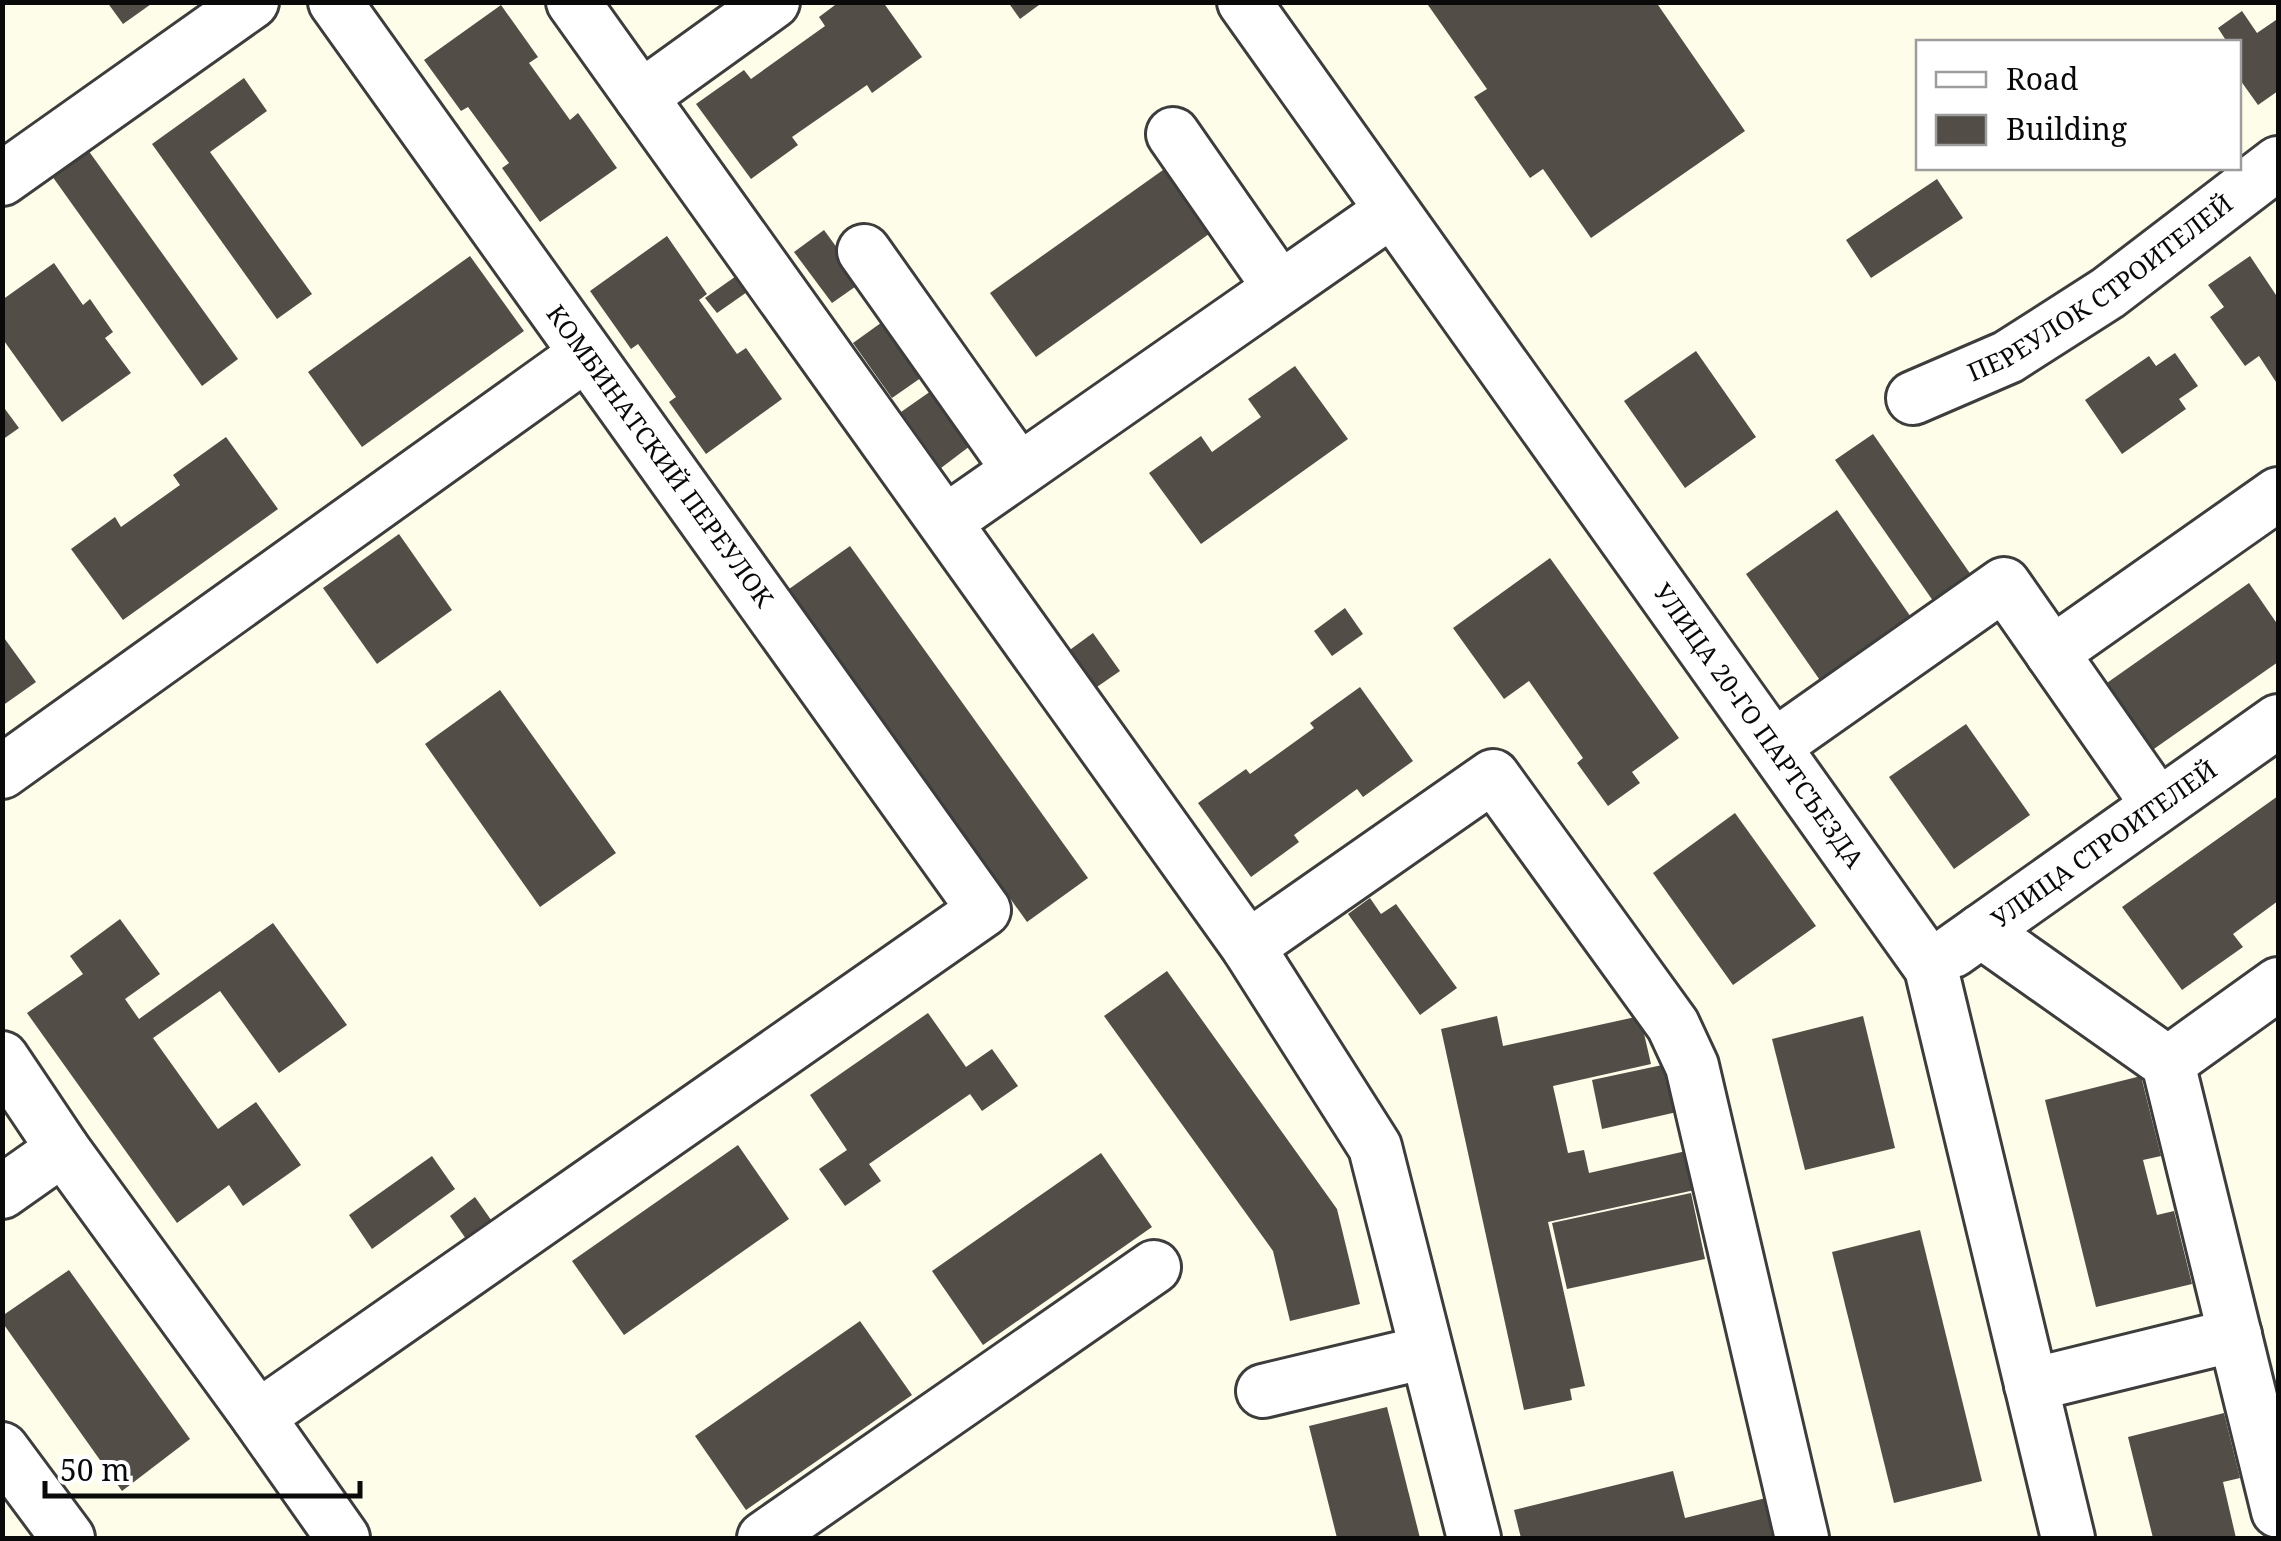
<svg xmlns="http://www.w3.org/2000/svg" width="2281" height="1541" viewBox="0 0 2281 1541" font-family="'Noto Serif',serif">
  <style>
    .building { fill: #524d47 }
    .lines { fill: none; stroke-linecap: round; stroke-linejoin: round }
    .minor-casing { stroke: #3d3d3d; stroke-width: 58 }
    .minor { stroke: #fff; stroke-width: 52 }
    .labels { text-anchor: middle; stroke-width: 10; stroke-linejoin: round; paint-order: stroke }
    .street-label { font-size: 25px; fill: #0a0a0a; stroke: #fff }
  </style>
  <rect width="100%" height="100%" fill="#fefde9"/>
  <!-- building -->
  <g class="building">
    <polygon points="107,2 154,2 123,24"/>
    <polygon points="839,2 883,2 922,57 872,93 867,85 792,137 798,145 751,179 696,104 744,70 751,79 825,26 819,17"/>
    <polygon points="1008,2 1043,2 1020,19"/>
    <polygon points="1432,2 1656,2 1745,131 1591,238 1543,169 1530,178 1474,97 1487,89 1428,5"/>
    <polygon points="501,5 538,57 529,63 570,120 578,113 617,168 540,222 502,168 509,163 468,107 461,111 424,60"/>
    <polygon points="2242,11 2257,33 2276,20 2278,23 2278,91 2258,105 2238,77 2238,42 2227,42 2218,28"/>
    <polygon points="244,78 267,111 210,152 312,294 277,319 152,144"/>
    <polygon points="88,150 238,359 202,386 52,176"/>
    <polygon points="1170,165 1216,229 1036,357 990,293"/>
    <polygon points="1937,179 1963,218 1871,278 1846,240"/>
    <polygon points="824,230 862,282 832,303 794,252"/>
    <polygon points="667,236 707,294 699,300 737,354 746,348 782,399 706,454 669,402 676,397 638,344 631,349 590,291"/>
    <polygon points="470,256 524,331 362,447 308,372"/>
    <polygon points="2250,256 2278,298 2278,385 2259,356 2245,366 2210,317 2224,307 2208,285"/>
    <polygon points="54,263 83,305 90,299 113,332 105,338 131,373 62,422 2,338 2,300"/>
    <polygon points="739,274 750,290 717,313 705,298"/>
    <polygon points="885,320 925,375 892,398 853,343"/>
    <polygon points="1696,351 1756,437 1685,488 1624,401"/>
    <polygon points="2175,353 2198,386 2179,399 2186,409 2122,454 2085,400 2149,356 2156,366"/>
    <polygon points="1295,366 1348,439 1201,544 1149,473 1201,436 1212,452 1261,417 1248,399"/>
    <polygon points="931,391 970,446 941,468 901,412"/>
    <polygon points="2,405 19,428 2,440"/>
    <polygon points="1873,434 1976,582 1938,608 1835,460"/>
    <polygon points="226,437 278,509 123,620 71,549 115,517 121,527 180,485 173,475"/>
    <polygon points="1837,510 1915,623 1824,686 1746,574"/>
    <polygon points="399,534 452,610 377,664 323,588"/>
    <polygon points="850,546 1088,878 1027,922 789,589"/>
    <polygon points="1550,558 1679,738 1632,772 1640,783 1608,806 1577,763 1583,758 1529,681 1504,699 1453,628"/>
    <polygon points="2249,583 2278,625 2278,662 2151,751 2104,685"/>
    <polygon points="1345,608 1363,634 1332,656 1314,631"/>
    <polygon points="1093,633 1120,671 1094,689 1067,652"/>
    <polygon points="2,635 36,682 2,706"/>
    <polygon points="1360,687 1413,761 1363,797 1357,789 1294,835 1299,842 1251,877 1198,803 1246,769 1250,774 1314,728 1310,723"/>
    <polygon points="500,690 616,853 540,907 425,744"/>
    <polygon points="1966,724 2030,815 1954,869 1889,777"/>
    <polygon points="2278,796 2278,901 2233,934 2243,947 2182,990 2122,907"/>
    <polygon points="1735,813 1816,926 1733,985 1653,873"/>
    <polygon points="1370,898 1381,914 1396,904 1457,988 1420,1015 1348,914"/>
    <polygon points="120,919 160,974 125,999 139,1019 273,923 347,1025 279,1073 220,991 153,1038 218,1129 256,1102 301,1165 243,1206 229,1185 177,1223 27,1013 83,974 70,956"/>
    <polygon points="1167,971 1337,1209 1360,1304 1290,1321 1273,1251 1104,1016"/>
    <polygon points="928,1013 966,1067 992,1049 1018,1086 982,1111 970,1094 869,1164 881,1181 845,1206 819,1169 847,1150 810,1095"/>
    <polygon points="1497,1016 1503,1046 1640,1016 1651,1064 1553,1086 1568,1153 1584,1150 1589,1173 1695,1149 1704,1188 1548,1222 1585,1386 1570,1389 1572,1400 1524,1410 1441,1029"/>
    <polygon points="1863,1016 1895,1148 1805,1170 1772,1039"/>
    <polygon points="1667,1064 1677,1112 1602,1129 1592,1080"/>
    <polygon points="2141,1076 2161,1156 2143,1160 2157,1215 2174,1211 2192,1284 2096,1307 2045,1100"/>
    <polygon points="738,1145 789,1219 624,1335 572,1261"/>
    <polygon points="1101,1153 1152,1227 983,1345 932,1271"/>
    <polygon points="432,1156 455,1189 372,1249 349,1215"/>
    <polygon points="1691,1193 1705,1259 1567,1289 1552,1223"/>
    <polygon points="475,1197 496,1227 471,1246 450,1216"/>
    <polygon points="1920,1230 1982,1481 1894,1503 1832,1252"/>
    <polygon points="69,1270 190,1439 122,1491 2,1322 2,1316"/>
    <polygon points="860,1321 912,1395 746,1510 695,1436"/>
    <polygon points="1387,1407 1420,1538 1337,1538 1309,1426"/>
    <polygon points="2224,1413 2240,1478 2223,1482 2236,1538 2153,1538 2128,1437"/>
    <polygon points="1673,1471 1685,1518 1774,1496 1784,1538 1521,1538 1514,1510"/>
  </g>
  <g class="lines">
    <defs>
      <g id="minor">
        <polyline points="573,2 1248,947 1375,1147 1474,1538"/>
        <path id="s1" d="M1244,2L1931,968L2068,1538"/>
        <polyline points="641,97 773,2"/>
        <polyline points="1173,134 1280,288"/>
        <polyline points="2,179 252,2"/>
        <polyline points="864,251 1019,470"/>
        <path id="s2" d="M1913,398L2008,357L2108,293L2278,163"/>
        <polyline points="945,522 1391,211"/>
        <polyline points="2052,653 2278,494"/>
        <polyline points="1774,746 2004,584 2158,805"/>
        <polyline points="2,772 586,354"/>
        <polyline points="1981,931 2168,1063 2278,1511"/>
        <polyline points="1248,947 1493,776 1673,1025 1692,1066 1802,1538"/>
        <path id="s3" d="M1953,951L2278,721"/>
        <polyline points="2,1058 63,1149 258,1417 984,910 335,2"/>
        <polyline points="2168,1063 2278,984"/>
        <polyline points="2,1192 63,1149"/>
        <polyline points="2031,1385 2235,1335"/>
        <polyline points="1263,1391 1426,1352"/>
        <polyline points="258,1417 343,1538"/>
        <polyline points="2,1449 68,1538"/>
        <polyline points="764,1538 1154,1267"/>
      </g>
    </defs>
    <!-- minor casing -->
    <use href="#minor" class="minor-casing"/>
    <!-- minor -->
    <use href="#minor" class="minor"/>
  </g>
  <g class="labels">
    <!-- street labels -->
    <g class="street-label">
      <text dy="9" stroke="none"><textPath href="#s2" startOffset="218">ПЕРЕУЛОК СТРОИТЕЛЕЙ</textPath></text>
      <text transform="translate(660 456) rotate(54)" y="9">КОМБИНАТСКИЙ ПЕРЕУЛОК</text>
      <text dy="9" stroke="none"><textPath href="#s1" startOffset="888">УЛИЦА 20-ГО ПАРТСЪЕЗДА</textPath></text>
      <text dy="9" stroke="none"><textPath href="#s3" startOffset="185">УЛИЦА СТРОИТЕЛЕЙ</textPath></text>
    </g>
  </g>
  <!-- border -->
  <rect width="2281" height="1541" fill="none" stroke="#0a0a0a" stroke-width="10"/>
  <!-- legend -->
  <rect x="1916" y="40" width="325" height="130" fill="#ffffff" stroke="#9d9d9d" stroke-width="2.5"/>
  <rect x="1936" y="72" width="50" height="15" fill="#ffffff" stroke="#9d9d9d" stroke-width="2.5"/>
  <text x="2006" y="90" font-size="30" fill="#0a0a0a">Road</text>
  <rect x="1936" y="115" width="50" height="30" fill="#524d47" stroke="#9d9d9d" stroke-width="2.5"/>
  <text x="2006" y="140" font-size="30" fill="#0a0a0a">Building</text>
  <!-- scale -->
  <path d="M45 1481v15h315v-15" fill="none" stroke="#0a0a0a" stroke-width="5"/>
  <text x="60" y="1481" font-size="30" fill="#0a0a0a" stroke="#ffffff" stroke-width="8" paint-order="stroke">50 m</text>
</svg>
